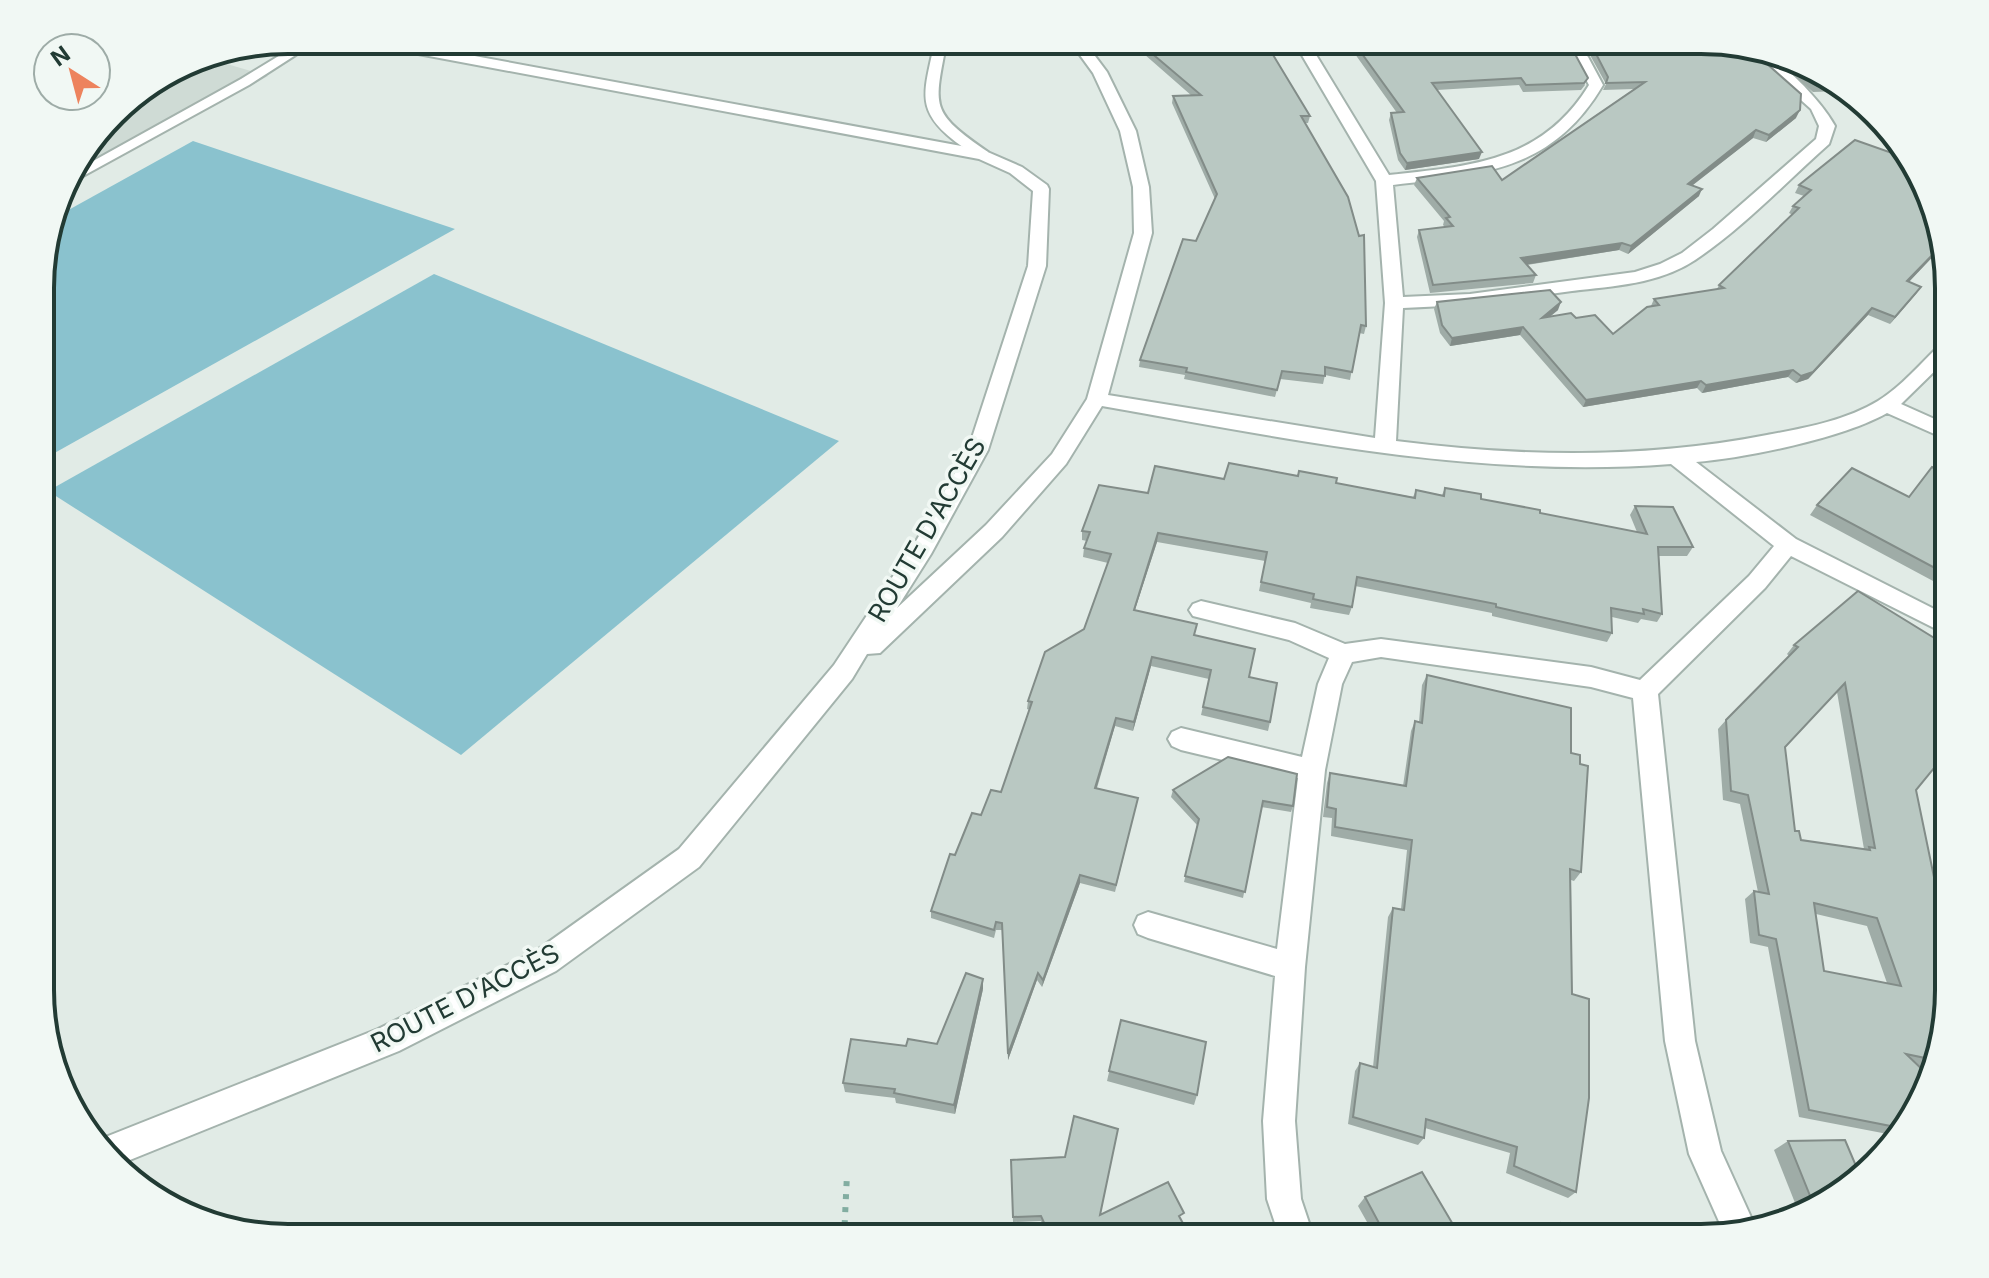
<svg xmlns="http://www.w3.org/2000/svg" width="1989" height="1278" viewBox="0 0 1989 1278" font-family="Inter,sans-serif">
  <style>
    .built { fill: #cfdbd5 }
    .water { fill: #8ac2ce }
    .lines { fill: none; stroke-linecap: round; stroke-linejoin: round }
    .lane-casing { stroke: #a4b3ad; stroke-width: 4 }
    .street-casing { stroke: #a4b3ad; stroke-width: 4 }
    .path { stroke: #82ada1; stroke-width: 6; stroke-dasharray: 5 8; stroke-linecap: butt }
    .lane { fill: #fff; fill-rule: evenodd }
    .street { fill: #fff; fill-rule: evenodd }
    .wall { fill: #9faca7; fill-rule: evenodd }
    .shaded-wall { fill: #828c88 }
    .building { fill: #b9c8c2; stroke: #828c88; stroke-width: 2; fill-rule: evenodd }
    .labels { text-anchor: middle; stroke-width: 7; stroke-linejoin: round; paint-order: stroke }
    .street-label { font-size: 26px; fill: #223b34; stroke: #f1f8f4 }
    .rim { fill: none; stroke: #223b34; stroke-width: 4 }
  </style>
  <rect width="100%" height="100%" fill="#e1ebe6"/>
  <!-- built -->
  <polygon class="built" points="203,57 268,76 62,189 66,178 124,102 194,59"/>
  <!-- water -->
  <g class="water">
    <polygon points="193,141 455,229 42,460 42,256 54,218"/>
    <polygon points="434,274 839,441 461,755 48,491"/>
  </g>
  <g class="lines">
    <defs>
      <g id="lane">
        <polygon points="305,40 319,40 249,85 63,187 68,175 241,79"/>
        <path d="M935,40H947C934,108 929,111 988,152V158C977,159 969,151 960,145C912,110 925,92 935,40Z"/>
      </g>
      <path id="street" d="M358,40H388L983,150L1022,167L1047,185L1049,189L1046,266L988,450L931,554L897,608L986,525L1052,454L1087,399L1134,233L1133,187L1120,131L1093,73L1069,40H1083L1107,72L1136,131L1149,187L1152,233L1108,395L1375,438L1385,303L1376,181L1293,40H1307L1389,175C1471,166 1542,162 1589,85L1575,59L1558,40H1573L1588,57L1603,85C1552,171 1484,174 1393,185L1403,297L1470,294L1635,272L1660,264L1682,253L1713,229L1816,139L1819,126L1811,109L1743,48C1772,47 1821,100 1835,126L1829,144C1785,183 1743,228 1695,260C1659,284 1614,286 1572,291C1516,299 1460,306 1403,308L1396,441C1521,457 1643,459 1767,435C1804,428 1845,421 1878,401C1902,386 1921,363 1941,344L1948,342V358L1901,404L1948,425V440L1887,413C1843,438 1746,458 1696,462L1796,539L1948,616V635L1791,556L1765,588L1658,694L1695,1041L1721,1151L1755,1226L1725,1235L1689,1154L1665,1041L1633,698L1591,687L1381,657L1352,662L1342,684L1325,770L1305,967L1295,1121L1301,1199L1314,1238H1280L1267,1199L1263,1121L1275,976L1148,938L1138,934L1134,925L1138,916L1148,912L1277,949L1298,778L1181,750L1172,746L1168,739L1172,732L1181,728L1302,757L1318,684L1329,658L1289,640L1193,616L1189,610L1193,604L1201,601L1295,623L1345,644L1381,639L1591,667L1640,680L1749,576L1774,546L1671,464C1479,479 1290,439 1102,406L1066,464L1002,537L880,653L867,654L852,679L699,867L556,971L399,1051L120,1164L98,1140L378,1029L536,951L679,849L834,665L915,543L968,450L1028,266L1033,191L1010,173L979,159L365,44Z"/>
    </defs>
    <!-- lane casing -->
    <use href="#lane" class="lane-casing"/>
    <!-- street casing -->
    <use href="#street" class="street-casing"/>
    <!-- path -->
    <polyline class="path" points="844,1238 847,1174"/>
    <!-- lane -->
    <use href="#lane" class="lane"/>
    <!-- street -->
    <use href="#street" class="street"/>
  </g>
  <!-- wall -->
  <g class="wall">
    <polygon points="1128,40 1264,40 1310,116 1308,123 1305,123 1366,326 1364,334 1359,333 1350,380 1325,375 1323,384 1280,379 1275,397 1184,379 1185,375 1139,367 1140,360 1215,199 1172,103 1173,96 1192,96"/>
    <polygon points="1345,40 1563,40 1585,85 1581,90 1523,92 1519,85 1437,90 1479,159 1405,170 1398,160 1389,120 1391,113 1397,113"/>
    <polygon points="1577,40 1701,40 1796,118 1766,142 1753,138 1693,185 1699,196 1628,254 1619,250 1527,265 1536,275 1533,283 1430,293 1417,237 1419,230 1445,227 1443,225 1444,221 1414,185 1417,178 1502,180 1634,89 1603,90 1606,84 1590,55"/>
    <polygon points="1755,49 1780,53 1839,82 1885,132 1841,91 1813,92 1769,54"/>
    <polygon points="1916,164 1941,248 1909,282 1921,287 1890,324 1868,315 1808,379 1796,383 1788,377 1702,393 1697,388 1583,407 1520,335 1450,346 1440,333 1434,309 1437,302 1558,310 1550,317 1576,318 1613,334 1651,306 1654,299 1717,289 1719,285 1793,215 1789,213 1793,206 1804,196 1795,193 1799,185"/>
    <polygon points="1948,475 1948,589 1810,515 1817,505 1909,497"/>
    <polygon points="1224,479 1336,483 1413,497 1416,490 1442,495 1445,488 1481,499 1540,513 1637,532 1630,515 1635,506 1693,547 1687,556 1659,556 1662,614 1657,622 1641,619 1638,623 1612,617 1612,633 1607,642 1492,616 1492,613 1355,586 1352,607 1349,615 1310,608 1311,603 1259,591 1265,561 1157,542 1135,610 1195,636 1249,677 1270,722 1268,731 1201,715 1209,679 1151,666 1133,731 1115,726 1097,788 1138,798 1115,892 1080,883 1042,987 1037,980 1008,1060 1002,930 996,930 994,938 931,918 931,911 955,855 981,815 1001,792 1030,710 1027,709 1028,701 1084,629 1108,563 1083,557 1084,548 1087,541 1082,540 1082,531 1148,493"/>
    <path d="M1794,645L1939,745L1916,790L1948,1006L1928,1068L1918,1066L1907,1128L1898,1136L1799,1117L1768,947L1750,943L1745,899L1754,891L1758,892L1740,804L1723,800L1718,729L1726,720L1789,656L1787,654ZM1837,692L1864,849L1801,840L1795,831L1785,748ZM1816,914L1867,926L1887,983L1824,971Z"/>
    <polygon points="1427,675 1571,753 1581,872 1574,881 1571,880 1572,994 1576,1192 1568,1198 1506,1173 1510,1153 1425,1128 1424,1138 1418,1145 1348,1124 1355,1071 1360,1063 1373,1067 1388,917 1393,908 1401,909 1407,850 1331,836 1332,818 1323,817 1327,783 1330,773 1403,786 1411,731 1415,721 1419,722 1422,685"/>
    <polygon points="1228,757 1293,806 1291,812 1261,807 1243,898 1184,882 1197,825 1171,797 1173,790"/>
    <polygon points="983,989 955,1114 896,1103 895,1098 845,1092 843,1083 906,1046 937,1044"/>
    <polygon points="1121,1020 1197,1095 1194,1105 1107,1081"/>
    <polygon points="1788,1141 1825,1205 1799,1213 1774,1150"/>
    <polygon points="1011,1160 1100,1215 1181,1219 1191,1238 1048,1238 1041,1221 1013,1222"/>
    <polygon points="1365,1197 1461,1238 1376,1238 1358,1206"/>
  </g>
  <!-- shaded-wall -->
  <g class="shaded-wall">
    <polygon points="1800,110 1796,118 1766,142 1769,135"/>
    <polygon points="1756,130 1753,138 1685,191 1688,184"/>
    <polygon points="1482,152 1479,159 1405,170 1407,163"/>
    <polygon points="1702,189 1699,196 1628,254 1631,246"/>
    <polygon points="1622,243 1619,250 1518,266 1521,258"/>
    <polygon points="1941,246 1941,248 1902,289 1907,281"/>
    <polygon points="1921,287 1916,294 1890,324 1895,317"/>
    <polygon points="1561,302 1558,310 1539,325 1542,318"/>
    <polygon points="1872,308 1868,315 1808,379 1796,383 1801,376"/>
    <polygon points="1523,327 1520,335 1450,346 1452,338"/>
    <polygon points="1793,370 1788,377 1702,393 1706,385"/>
    <polygon points="1701,381 1697,388 1583,407 1586,400"/>
    <polygon points="1158,533 1157,542 1132,618 1134,610"/>
    <polygon points="1152,657 1151,666 1133,731 1134,722"/>
    <polygon points="1116,718 1115,726 1094,796 1095,788"/>
    <polygon points="1080,875 1080,883 1042,987 1043,980"/>
    <polygon points="1038,973 1037,980 1008,1060 1008,1054"/>
    <polygon points="983,979 983,989 955,1114 954,1105"/>
  </g>
  <!-- building -->
  <g class="building">
    <polygon points="1136,40 1264,40 1310,116 1301,116 1348,197 1359,236 1364,235 1366,326 1361,325 1352,372 1325,367 1325,376 1282,371 1277,390 1186,372 1187,368 1140,360 1183,239 1196,241 1217,194 1173,96 1201,95"/>
    <polygon points="1352,40 1563,40 1575,54 1588,78 1584,83 1526,85 1521,78 1432,83 1482,152 1407,163 1400,153 1391,113 1404,112"/>
    <polygon points="1586,40 1701,40 1749,48 1801,94 1800,110 1769,135 1756,130 1688,184 1702,189 1631,246 1622,243 1521,258 1536,275 1433,285 1419,230 1453,226 1446,218 1450,217 1417,178 1492,166 1502,180 1645,82 1606,83 1608,77 1593,48"/>
    <polygon points="1780,53 1839,82 1841,84 1817,85"/>
    <polygon points="1855,140 1912,160 1916,164 1941,246 1907,281 1921,287 1895,317 1872,308 1813,372 1801,376 1793,370 1706,385 1701,381 1586,400 1523,327 1452,338 1442,325 1437,302 1550,290 1561,302 1542,318 1571,313 1576,318 1595,315 1613,334 1647,307 1659,305 1654,299 1724,288 1719,285 1799,208 1793,206 1811,190 1799,185"/>
    <polygon points="1229,463 1298,476 1299,471 1337,478 1336,483 1415,498 1416,490 1444,496 1445,488 1481,494 1481,499 1540,510 1540,513 1647,534 1635,506 1673,507 1693,547 1658,547 1662,614 1643,609 1644,614 1611,608 1612,633 1496,607 1496,604 1357,577 1352,607 1313,599 1314,594 1261,582 1267,552 1158,533 1134,610 1197,624 1194,635 1255,649 1249,677 1277,683 1270,722 1203,707 1211,670 1152,657 1134,722 1116,718 1095,788 1138,798 1116,885 1080,875 1043,980 1038,973 1008,1054 1002,923 996,922 994,930 931,911 950,854 955,855 972,813 981,815 991,790 1001,792 1032,702 1028,701 1045,652 1084,629 1111,554 1084,548 1090,532 1082,531 1099,485 1148,493 1155,466 1224,479"/>
    <polygon points="1932,467 1948,475 1948,575 1817,505 1852,468 1909,497"/>
    <path d="M1858,591L1936,639L1948,627V732L1939,745L1948,751L1916,790L1935,882L1948,918V1006L1930,1059L1906,1054L1926,1073L1906,1129L1809,1110L1776,939L1759,935L1754,891L1769,894L1748,795L1731,791L1726,720L1798,647L1794,645ZM1845,683L1875,848L1869,847L1870,850L1801,840L1799,831H1795L1785,747ZM1814,903L1877,918L1901,986L1824,971Z"/>
    <polygon points="1427,675 1571,708 1571,753 1580,755 1580,764 1588,766 1581,872 1570,869 1572,994 1589,999 1589,1098 1576,1192 1514,1166 1517,1147 1426,1119 1424,1138 1353,1117 1360,1063 1377,1068 1393,908 1404,910 1412,840 1335,827 1336,809 1327,807 1330,773 1406,786 1415,721 1422,723"/>
    <polygon points="1228,757 1297,774 1293,806 1263,801 1245,892 1185,876 1199,819 1173,790"/>
    <polygon points="966,973 983,979 954,1105 894,1093 895,1089 843,1083 851,1039 906,1046 908,1039 937,1044"/>
    <polygon points="1121,1020 1206,1042 1197,1095 1109,1071"/>
    <polygon points="1074,1116 1118,1129 1100,1215 1168,1182 1184,1213 1179,1216 1191,1238 1051,1238 1041,1216 1013,1217 1011,1160 1065,1157"/>
    <polygon points="1845,1140 1859,1173 1825,1205 1815,1208 1788,1141"/>
    <polygon points="1422,1172 1461,1238 1387,1238 1365,1197"/>
    <polygon points="1560,1223 1569,1238 1533,1238"/>
  </g>
  <g class="labels">
    <!-- street labels -->
    <g class="street-label">
      <text transform="translate(927 530) rotate(-60)" y="9">ROUTE D'ACCÈS</text>
      <text transform="translate(465 998) rotate(-27)" y="9">ROUTE D'ACCÈS</text>
    </g>
  </g>
  <!-- crop -->
  <path d="M0 0H1989V1278H0ZM288 54H1701A234 234 0 0 1 1935 288V990A234 234 0 0 1 1701 1224H288A234 234 0 0 1 54 990V288A234 234 0 0 1 288 54Z" fill="#f1f8f4" fill-rule="evenodd"/>
  <path class="rim" d="M288 54H1701A234 234 0 0 1 1935 288V990A234 234 0 0 1 1701 1224H288A234 234 0 0 1 54 990V288A234 234 0 0 1 288 54Z"/>
  <!-- north arrow -->
  <g transform="translate(72 72) rotate(324)"><circle r="38" fill="#f1f8f4" stroke="#9eaca7" stroke-width="2"/>
  <path d="M0-6L14 30L0 20L-14 30Z" fill="#ed835d"/>
  <text y="-12" font-size="22" font-weight="bold" text-anchor="middle" fill="#223b34">N</text>
  </g>
</svg>
